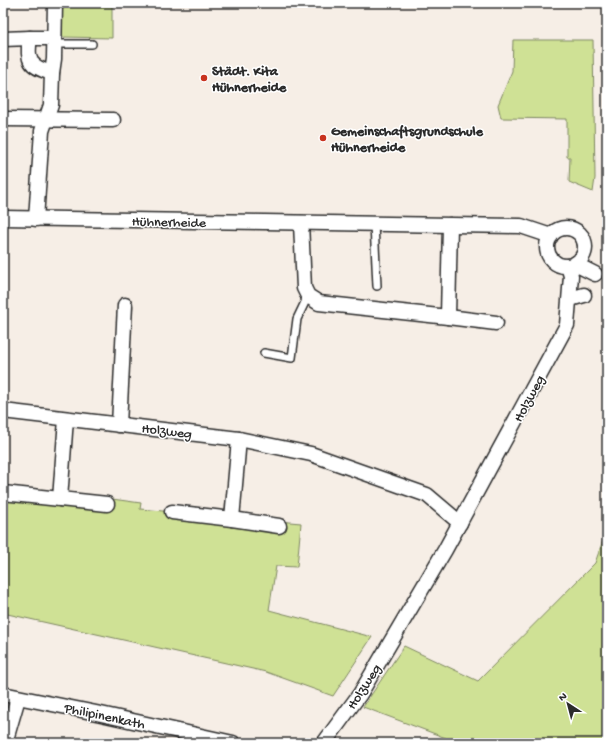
<svg xmlns="http://www.w3.org/2000/svg" width="610" height="746" viewBox="0 0 610 746" font-family="'Gochi Hand',sans-serif">
  <style>
    .green { fill: #cfe195; stroke: #7d8660 }
    .lines { fill: none; stroke-linecap: round; stroke-linejoin: round }
    .lane-casing { stroke: #2b2b2b; stroke-width: 10 }
    .street-casing { stroke: #2b2b2b; stroke-width: 17 }
    .lane { stroke: #fff; stroke-width: 7 }
    .street { stroke: #fff; stroke-width: 14 }
    .poi-dot { fill: #c8321e; stroke: #fff; stroke-width: 1.5 }
    .labels { text-anchor: middle; stroke-width: 3; stroke-linejoin: round; paint-order: stroke }
    .poi-label { font-size: 14px; font-weight: bold; fill: #2b2b2b; stroke: #fff; text-anchor: start }
    .street-label { font-size: 14px; fill: #2b2b2b; stroke: #fff }
  </style>
  <rect width="100%" height="100%" fill="#f6eee6"/>
  <filter id="ink" filterUnits="userSpaceOnUse"><feTurbulence type="fractalNoise" baseFrequency=".025" numOctaves="2"/><feDisplacementMap in="SourceGraphic" scale="8" xChannelSelector="R" yChannelSelector="G"/><feConvolveMatrix kernelMatrix="1 2 1 2 8 2 1 2 1" color-interpolation-filters="sRGB"/></filter>
  <g filter="url(#ink)">
    <!-- green -->
    <g class="green">
      <polygon points="62,3 112,3 112,38 60,37"/>
      <polygon points="513,40 593,40 595,178 593,192 569,182 570,157 567,157 567,119 501,118 498,105 512,71"/>
      <polygon points="3,499 110,507 112,499 141,503 140,509 301,523 297,567 276,566 269,610 372,637 333,696 266,672 3,613"/>
      <polygon points="607,529 607,743 444,743 446,738 363,707 404,646 478,681 595,563"/>
    </g>
    <g class="lines">
      <defs>
        <g id="lane">
          <polyline points="54,44 92,44"/>
          <polyline points="374,224 377,286"/>
          <polyline points="264,353 292,358 297,319 308,296"/>
        </g>
        <g id="street">
          <polyline points="3,39 30,38"/>
          <path d="M52,73C30,67 26,61 30,38H54"/>
          <polyline points="3,119 113,120"/>
          <polyline points="3,218 521,226 551,236"/>
          <polyline points="36,219 42,131 51,105 52,73 54,59 55,3"/>
          <polyline points="301,223 304,288 308,296 319,303 448,317 450,225"/>
          <circle cx="566" cy="247" r="19"/>
          <polyline points="575,264 595,274"/>
          <polyline points="570,299 584,295"/>
          <polyline points="448,317 496,323"/>
          <polyline points="3,411 239,439 311,454 427,495 460,523"/>
          <polyline points="119,425 125,305"/>
          <polyline points="3,493 60,499 66,419"/>
          <polyline points="60,499 107,504"/>
          <polyline points="172,512 232,519 239,439"/>
          <polyline points="232,519 279,526"/>
          <polyline points="3,694 101,714 233,743"/>
          <polyline points="5,743 18,698"/>
          <polyline points="324,743 360,694 445,550 567,325 571,276 568,266"/>
        </g>
      </defs>
      <!-- lane casing -->
      <use href="#lane" class="lane-casing"/>
      <!-- street casing -->
      <use href="#street" class="street-casing"/>
      <!-- lane -->
      <use href="#lane" class="lane"/>
      <!-- street -->
      <use href="#street" class="street"/>
    </g>
  </g>
  <!-- markers -->
  <g class="poi-dot">
    <circle cx="204" cy="78" r="4"/>
    <circle cx="323" cy="138" r="4"/>
  </g>
  <g class="labels">
    <!-- poi labels -->
    <g class="poi-label">
      <text x="212" y="75">Städt. Kita<tspan x="212" dy="16">Hühnerheide</tspan></text>
      <text x="331" y="135">Gemeinschaftsgrundschule<tspan x="331" dy="16">Hühnerheide</tspan></text>
    </g>
    <!-- street labels -->
    <g class="street-label">
      <text transform="translate(169 221) rotate(1)" y="5">Hühnerheide</text>
      <text transform="translate(528 398) rotate(-62)" y="5">Holzweg</text>
      <text transform="translate(167 430) rotate(7)" y="5">Holzweg</text>
      <text transform="translate(363 686) rotate(-57)" y="5">Holzweg</text>
      <text transform="translate(105 715) rotate(12)" y="5">Philipinenkath</text>
    </g>
  </g>
  <!-- margin -->
  <rect width="610" height="746" fill="none" stroke="#fff" stroke-width="16"/>
  <rect x="8" y="8" width="594" height="730" fill="none" stroke="#2b2b2b" stroke-width="1.5" filter="url(#ink)"/>
  <!-- north arrow -->
  <g transform="translate(568 704) rotate(324)" stroke="#ffffff" stroke-width="3" paint-order="stroke">
  <path d="M0-3L7 15L0 10L-7 15Z" fill="#2b2b2b"/>
  <text y="-6" font-size="11" font-weight="bold" text-anchor="middle" fill="#2b2b2b">N</text>
  </g>
</svg>
